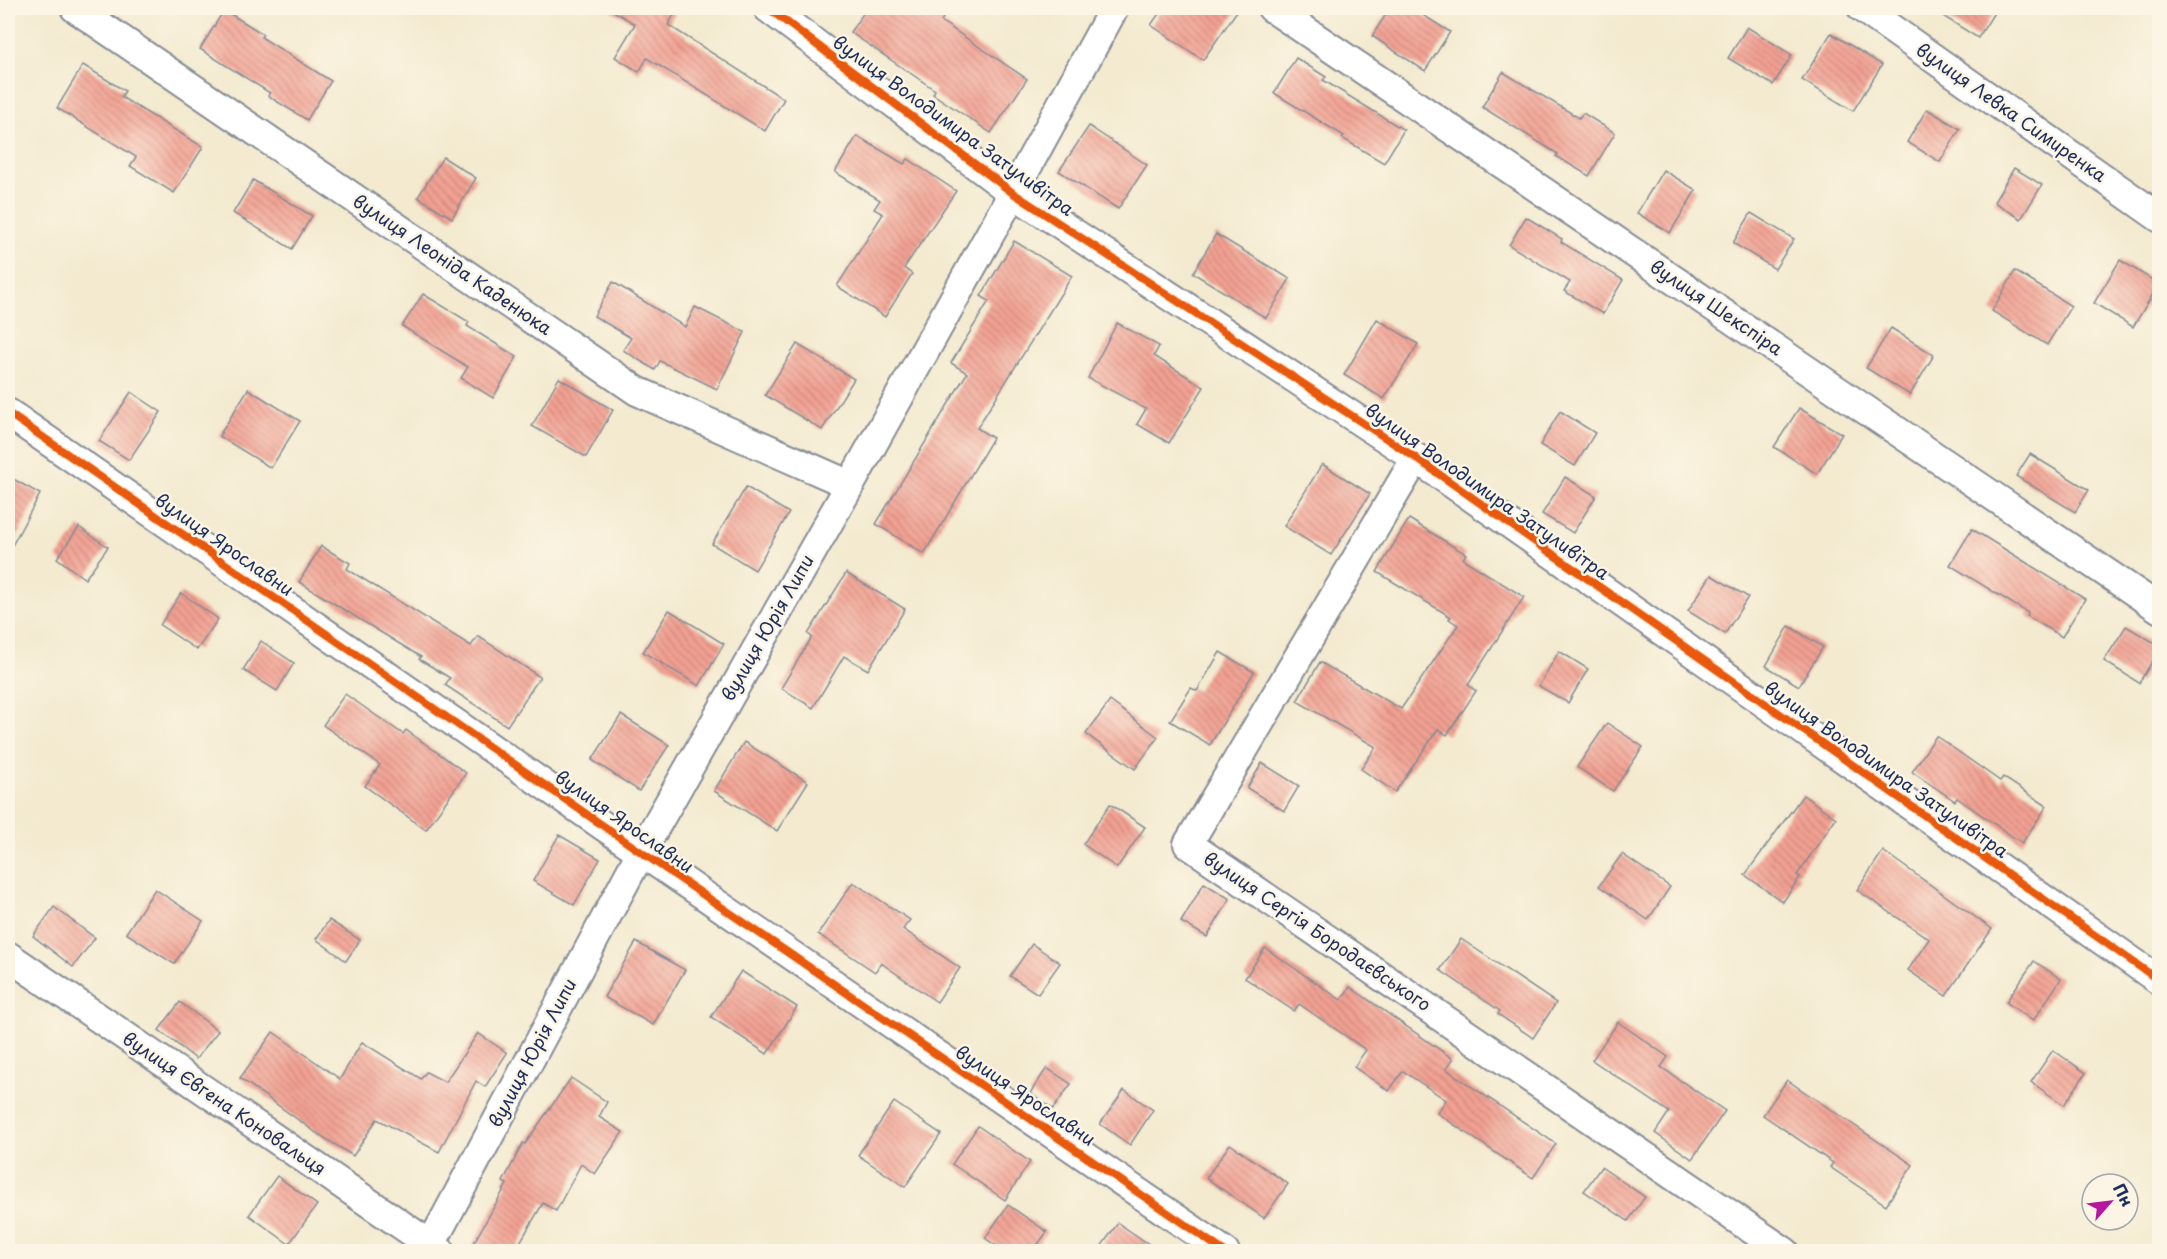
<svg xmlns="http://www.w3.org/2000/svg" width="2167" height="1259" viewBox="0 0 2167 1259" font-family="'Playpen Sans',sans-serif">
  <style>
    .building { fill: url(#building-back-hatch) }
    .lines { fill: none; stroke-linecap: round; stroke-linejoin: round }
    .minor-casing { stroke: #878c96; stroke-width: 32 }
    .minor { stroke: #fff; stroke-width: 28 }
    .cycleway-casing { stroke: #fcf5e5; stroke-width: 11 }
    .cycleway { stroke: #e8590c; stroke-width: 8 }
    .labels { text-anchor: middle; stroke-width: 5; stroke-linejoin: round; paint-order: stroke }
    .street-label { font-size: 18px; fill: #1b2f5e; stroke: #fcf5e5 }
  </style>
  <defs>
    <pattern id="building-back-hatch" width="6" height="6" patternUnits="userSpaceOnUse" patternTransform="scale(1.5)"><rect width="6" height="6" fill="#f3a192"/><path d="M-1 5l2 2M0 0l6 6M5-1l2 2" fill="none" stroke="#c4847a"/></pattern>
  </defs>
  <rect width="100%" height="100%" fill="#fcf5e5"/>
  <filter id="ink" filterUnits="userSpaceOnUse"><feTurbulence type="fractalNoise" baseFrequency=".0167" numOctaves="2"/><feDisplacementMap in="SourceGraphic" scale="12" xChannelSelector="R" yChannelSelector="G"/><feConvolveMatrix kernelMatrix="1 2 1 2 8 2 1 2 1" color-interpolation-filters="sRGB"/></filter>
  <filter id="wash" filterUnits="userSpaceOnUse"><feTurbulence type="fractalNoise" baseFrequency=".008" numOctaves="4" result="noise"/><feDisplacementMap in="SourceGraphic" scale="24" xChannelSelector="R" yChannelSelector="G"/><feGaussianBlur stdDeviation="1.35" result="paint"/><feColorMatrix in="noise" values="0 0 0 0 0 0 0 0 0 0 0 0 0 0 0 0 0 1.4 0 .05"/><feComposite in="paint" operator="in"/></filter>
  <g filter="url(#wash)">
    <rect width="100%" height="100%" fill="#f3eacf"/>
    <g id="blocks">
      <!-- building -->
      <g class="building">
        <polygon points="608,8 678,8 668,25 784,99 765,131 647,58 639,72 615,57 635,24"/>
        <polygon points="867,8 928,8 943,18 941,21 1027,79 991,133 933,94 935,90 850,32"/>
        <polygon points="1163,8 1239,8 1203,60 1151,25"/>
        <polygon points="1390,8 1412,8 1450,32 1425,71 1372,36"/>
        <polygon points="1930,8 1997,8 1978,38"/>
        <polygon points="224,10 263,34 261,37 331,81 307,120 268,96 270,93 200,49"/>
        <polygon points="1747,27 1792,55 1773,85 1728,58"/>
        <polygon points="1831,33 1882,65 1853,111 1802,80"/>
        <polygon points="1296,58 1326,77 1323,80 1404,130 1384,163 1342,138 1344,136 1274,93"/>
        <polygon points="83,65 125,91 121,97 203,147 174,193 130,166 136,157 57,108"/>
        <polygon points="1503,72 1579,118 1583,113 1615,133 1589,176 1556,156 1558,154 1482,107"/>
        <polygon points="1927,109 1960,129 1940,162 1907,142"/>
        <polygon points="1089,126 1147,165 1118,209 1059,171"/>
        <polygon points="857,136 904,164 908,159 956,191 904,268 912,274 885,317 837,286 883,214 874,209 880,200 835,172"/>
        <polygon points="443,157 476,178 452,218 418,197"/>
        <polygon points="2014,168 2042,185 2021,219 1994,202"/>
        <polygon points="1663,170 1696,190 1670,233 1637,213"/>
        <polygon points="253,180 312,216 292,249 233,213"/>
        <polygon points="1751,213 1794,239 1775,269 1733,243"/>
        <polygon points="1526,217 1562,239 1561,242 1623,280 1603,314 1564,291 1570,282 1509,245"/>
        <polygon points="1216,234 1290,279 1266,318 1193,273"/>
        <polygon points="1014,241 1072,276 977,428 993,438 924,554 876,524 967,373 951,363 989,301 981,296"/>
        <polygon points="2120,260 2159,284 2133,327 2094,303"/>
        <polygon points="2015,271 2071,306 2047,345 1992,311"/>
        <polygon points="613,282 685,327 695,307 745,332 717,389 660,361 655,370 623,350 631,338 594,316"/>
        <polygon points="423,294 469,322 467,326 517,357 493,398 461,378 468,367 402,326"/>
        <polygon points="1377,319 1418,344 1384,399 1344,375"/>
        <polygon points="1117,323 1159,346 1154,356 1204,387 1169,443 1137,424 1146,409 1088,378"/>
        <polygon points="1891,328 1934,355 1910,395 1866,368"/>
        <polygon points="797,344 854,379 822,430 765,395"/>
        <polygon points="559,378 613,410 586,457 532,426"/>
        <polygon points="248,389 300,421 271,468 219,436"/>
        <polygon points="131,392 161,412 129,460 99,441"/>
        <polygon points="1799,408 1842,434 1817,474 1774,447"/>
        <polygon points="1560,411 1595,433 1575,466 1540,445"/>
        <polygon points="2030,454 2089,490 2075,512 2016,476"/>
        <polygon points="1322,464 1370,494 1331,555 1284,526"/>
        <polygon points="8,476 40,494 8,553"/>
        <polygon points="1565,477 1596,496 1573,533 1542,514"/>
        <polygon points="746,487 789,513 755,570 712,544"/>
        <polygon points="1409,519 1466,554 1463,559 1524,597 1468,685 1476,691 1447,735 1438,729 1395,792 1361,769 1376,747 1297,701 1320,662 1401,709 1458,625 1449,619 1451,617 1377,572"/>
        <polygon points="79,527 108,547 85,579 57,558"/>
        <polygon points="1972,529 2085,599 2062,637 2027,616 2028,613 1950,565"/>
        <polygon points="321,546 350,563 347,569 471,646 478,636 540,677 507,726 445,685 450,678 419,659 421,657 299,582"/>
        <polygon points="846,573 905,609 868,670 844,656 813,708 781,688 812,637 808,634"/>
        <polygon points="1711,575 1748,597 1725,634 1688,611"/>
        <polygon points="181,593 218,619 197,650 160,625"/>
        <polygon points="669,610 724,644 699,686 643,652"/>
        <polygon points="1789,626 1823,647 1799,686 1766,666"/>
        <polygon points="2126,626 2160,646 2160,649 2139,683 2104,661"/>
        <polygon points="261,641 294,663 277,691 243,670"/>
        <polygon points="1559,651 1588,669 1568,703 1539,686"/>
        <polygon points="1220,652 1254,672 1210,745 1170,721 1191,688 1197,691"/>
        <polygon points="345,694 403,734 406,730 466,773 426,830 365,786 380,765 323,725"/>
        <polygon points="1110,701 1158,737 1135,769 1086,734"/>
        <polygon points="621,715 669,745 639,791 592,760"/>
        <polygon points="1607,723 1643,747 1613,791 1577,767"/>
        <polygon points="1936,736 2000,781 2003,777 2047,806 2022,843 1957,798 1955,801 1912,772"/>
        <polygon points="744,742 808,782 777,831 714,791"/>
        <polygon points="1262,763 1299,786 1284,811 1247,788"/>
        <polygon points="1803,795 1836,818 1797,875 1800,877 1783,902 1745,875"/>
        <polygon points="1110,804 1145,827 1117,868 1083,844"/>
        <polygon points="559,835 600,859 574,905 533,881"/>
        <polygon points="1883,851 1992,929 1946,996 1908,970 1929,939 1857,890"/>
        <polygon points="1622,854 1670,887 1648,920 1599,886"/>
        <polygon points="853,882 910,920 903,929 960,968 937,1002 881,963 875,972 818,934"/>
        <polygon points="1204,883 1230,899 1207,937 1181,922"/>
        <polygon points="155,889 203,921 174,964 126,933"/>
        <polygon points="54,907 95,938 73,967 33,936"/>
        <polygon points="329,920 360,940 346,961 316,939"/>
        <polygon points="1461,939 1556,1003 1533,1038 1498,1014 1500,1011 1440,970"/>
        <polygon points="636,942 685,970 653,1025 604,997"/>
        <polygon points="1032,944 1060,963 1038,994 1010,976"/>
        <polygon points="1265,948 1341,1000 1350,987 1453,1059 1446,1069 1556,1144 1533,1178 1437,1113 1446,1100 1403,1071 1389,1091 1354,1067 1366,1050 1299,1004 1294,1011 1245,978"/>
        <polygon points="2034,961 2061,979 2033,1021 2006,1002"/>
        <polygon points="741,971 797,1007 767,1054 711,1017"/>
        <polygon points="180,1002 218,1031 196,1059 159,1030"/>
        <polygon points="1618,1022 1668,1057 1661,1067 1725,1111 1692,1159 1655,1133 1669,1112 1592,1060"/>
        <polygon points="273,1032 340,1079 362,1042 421,1079 426,1072 445,1082 478,1033 507,1053 485,1087 476,1081 439,1152 377,1119 353,1156 315,1132 240,1078"/>
        <polygon points="2053,1050 2086,1073 2064,1105 2031,1082"/>
        <polygon points="1047,1068 1071,1084 1053,1109 1030,1093"/>
        <polygon points="571,1078 607,1102 599,1117 623,1132 595,1174 581,1164 556,1211 543,1203 515,1251 486,1251 473,1244 507,1184 503,1182 523,1143 525,1144"/>
        <polygon points="1787,1080 1913,1165 1886,1205 1830,1167 1833,1163 1763,1115"/>
        <polygon points="1124,1090 1153,1110 1130,1145 1100,1124"/>
        <polygon points="894,1102 941,1134 905,1187 858,1155"/>
        <polygon points="978,1126 1030,1162 1005,1200 952,1164"/>
        <polygon points="1230,1144 1288,1184 1264,1218 1206,1178"/>
        <polygon points="1601,1167 1645,1197 1628,1221 1584,1191"/>
        <polygon points="277,1176 317,1205 289,1244 249,1215"/>
        <polygon points="1008,1205 1047,1232 1033,1251 1004,1251 985,1238"/>
        <polygon points="1118,1223 1159,1251 1098,1251"/>
      </g>
    </g>
  </g>
  <g filter="url(#ink)">
    <use href="#blocks" fill-opacity="0" stroke="#878c96" stroke-width="1.5"/>
    <g class="lines">
      <defs>
        <g id="minor">
          <polyline points="75,8 637,391 850,485"/>
          <polyline points="768,8 1013,193 1416,458 2160,981"/>
          <polyline points="1272,8 2160,609"/>
          <polyline points="1862,8 2160,218"/>
          <polyline points="8,413 641,852 1225,1252"/>
          <polyline points="1416,458 1188,844 1785,1252"/>
          <polyline points="8,956 441,1252"/>
          <polyline points="427,1252 641,852 850,485 1013,193 1114,8"/>
        </g>
      </defs>
      <!-- minor casing -->
      <use href="#minor" class="minor-casing"/>
      <!-- minor -->
      <use href="#minor" class="minor"/>
      <defs>
        <g id="cycleway">
          <polyline points="768,8 1013,193 1416,458 2160,981"/>
          <polyline points="8,413 641,852 1225,1252"/>
        </g>
      </defs>
      <!-- cycleway casing -->
      <use href="#cycleway" class="cycleway-casing"/>
      <!-- cycleway -->
      <use href="#cycleway" class="cycleway"/>
    </g>
  </g>
  <g class="labels">
    <!-- street labels -->
    <g class="street-label">
      <text transform="translate(2011 113) rotate(35)" y="6">вулиця Левка Симиренка</text>
      <text transform="translate(953 126) rotate(36)" y="6">вулиця Володимира Затуливітра</text>
      <text transform="translate(452 265) rotate(34)" y="6">вулиця Леоніда Каденюка</text>
      <text transform="translate(1716 308) rotate(34)" y="6">вулиця Шекспіра</text>
      <text transform="translate(1487 492) rotate(35)" y="6">вулиця Володимира Затуливітра</text>
      <text transform="translate(224 545) rotate(35)" y="6">вулиця Ярославни</text>
      <text transform="translate(768 628) rotate(-60)" y="6">вулиця Юрія Липи</text>
      <text transform="translate(1886 770) rotate(35)" y="6">вулиця Володимира Затуливітра</text>
      <text transform="translate(624 822) rotate(35)" y="6">вулиця Ярославни</text>
      <text transform="translate(1317 932) rotate(34)" y="6">вулиця Сергія Бородаєвського</text>
      <text transform="translate(533 1053) rotate(-62)" y="6">вулиця Юрія Липи</text>
      <text transform="translate(1025 1096) rotate(34)" y="6">вулиця Ярославни</text>
      <text transform="translate(224 1104) rotate(34)" y="6">вулиця Євгена Коновальця</text>
    </g>
  </g>
  <!-- margin -->
  <rect width="2167" height="1259" fill="none" stroke="#fcf5e5" stroke-width="30"/>
  <!-- north arrow -->
  <g transform="translate(2110 1202) rotate(62)"><circle r="28" fill="#fcf5e5" stroke="#a2a6af" stroke-width="1.5"/>
  <path d="M0-4.5L10 22L0 15L-10 22Z" fill="#b5179e"/>
  <text y="-9" font-size="16" font-weight="bold" text-anchor="middle" fill="#1b2f5e">Пн</text>
  </g>
</svg>
